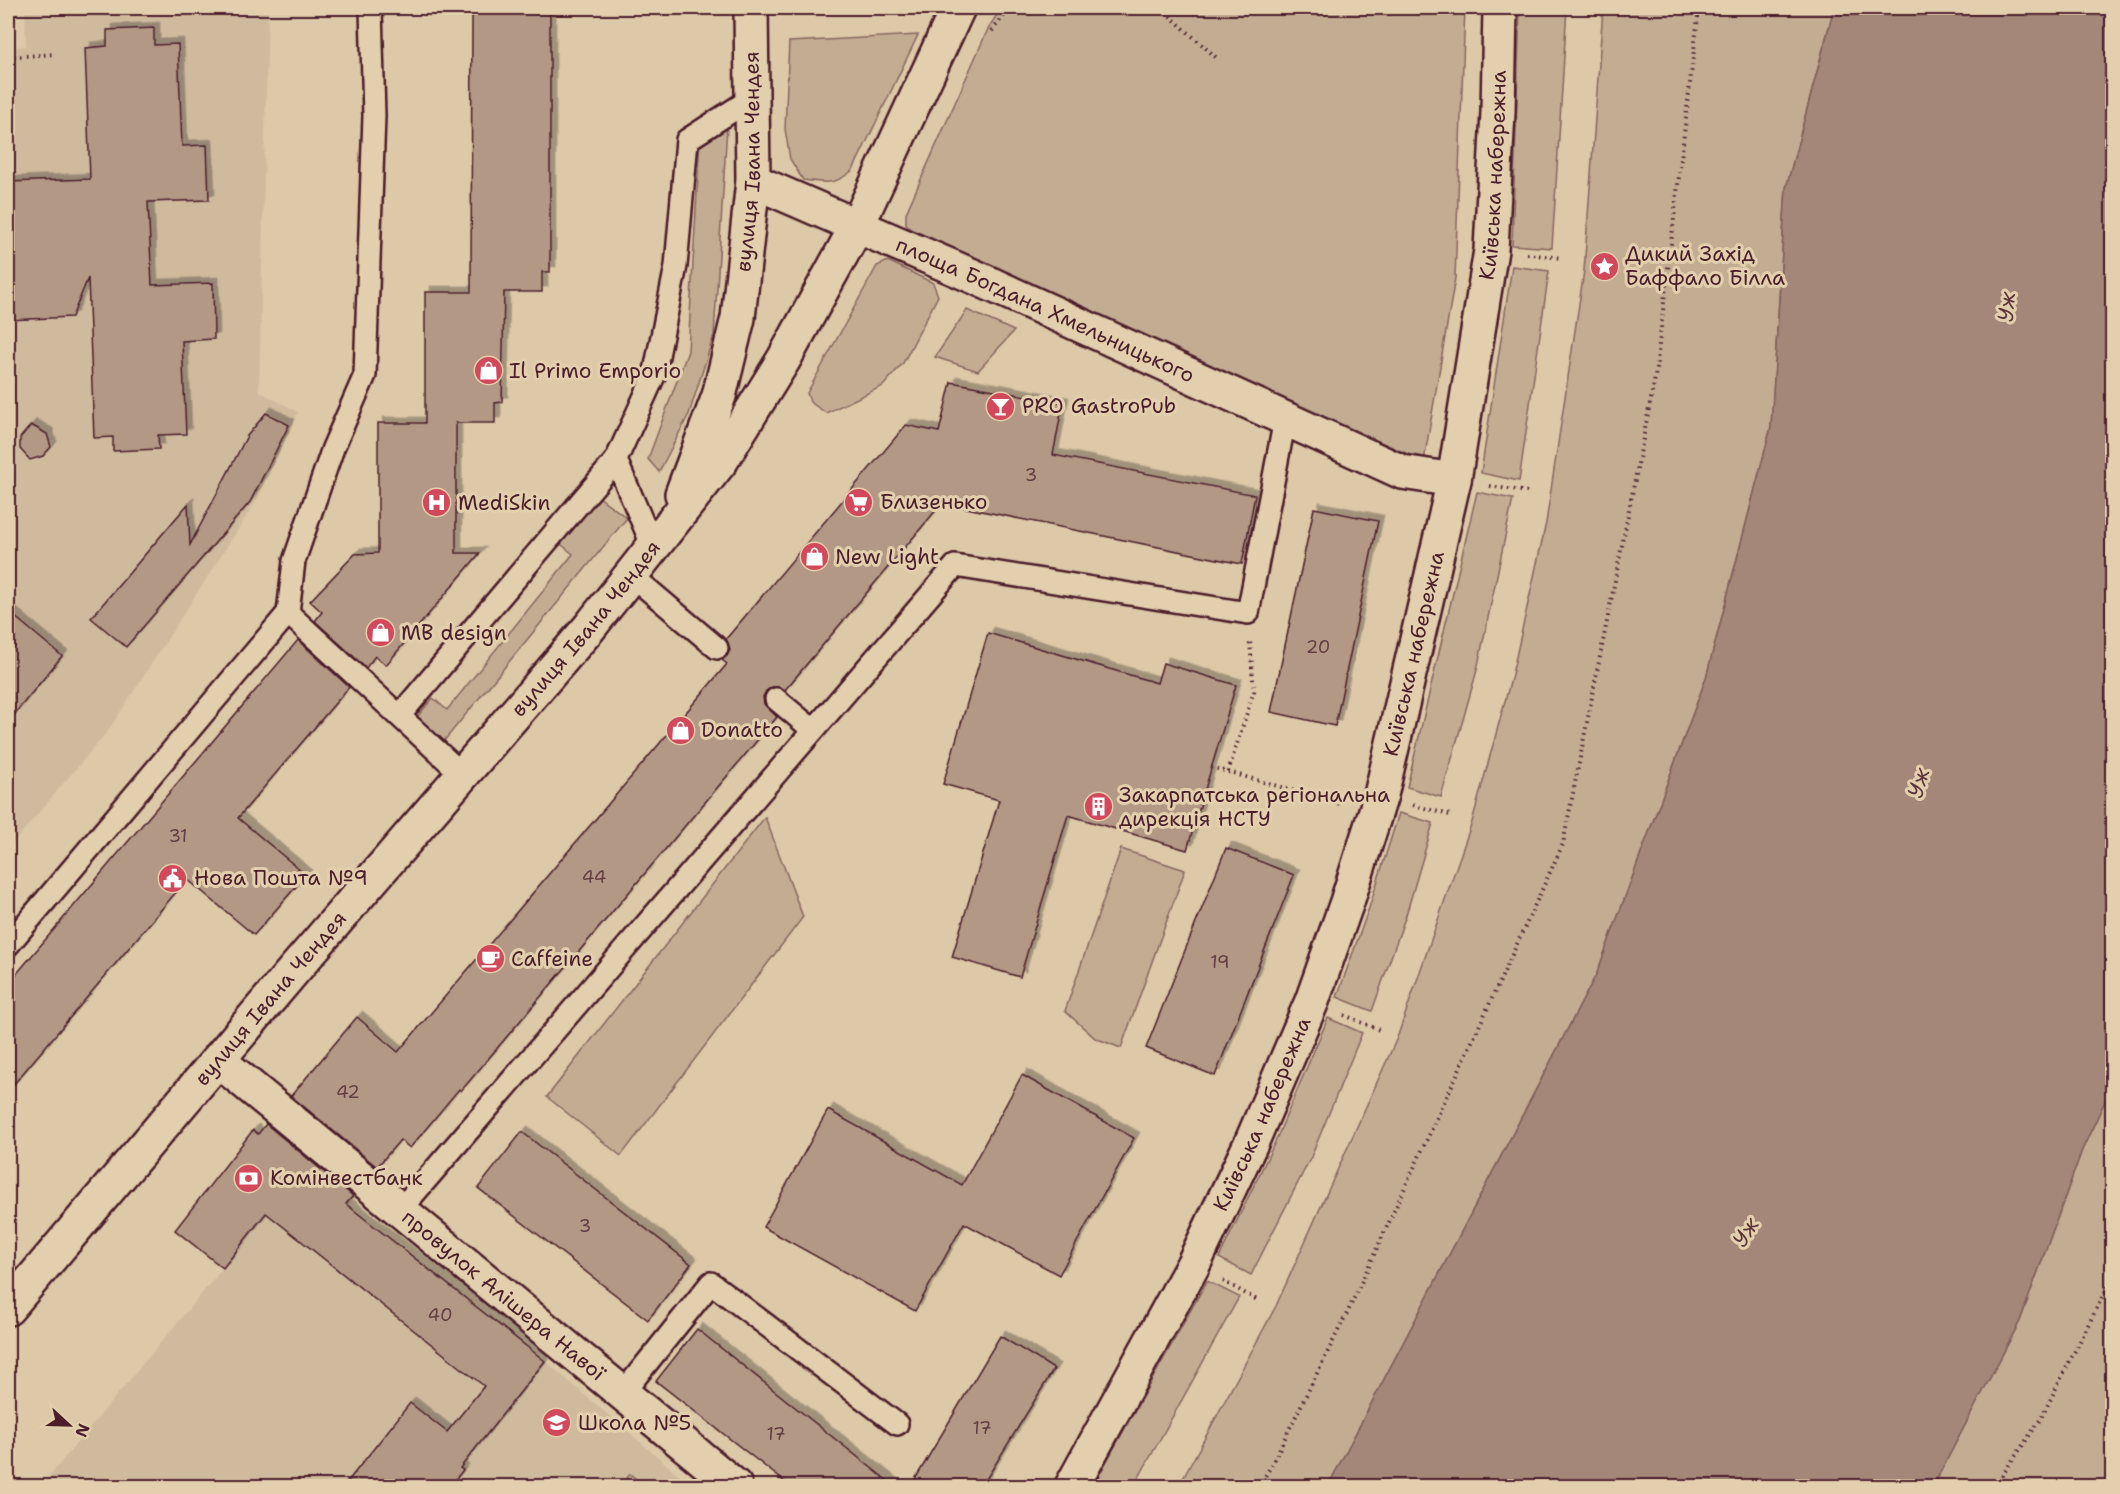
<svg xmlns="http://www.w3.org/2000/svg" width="2120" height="1494" viewBox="0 0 2120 1494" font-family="'Shantell Sans',sans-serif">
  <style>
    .built { fill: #d0ba9e }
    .green { fill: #c4ac93; stroke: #87665f; stroke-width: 1.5 }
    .water { fill: #a48778; stroke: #805d59; stroke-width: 1.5 }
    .building { fill: #b39985; stroke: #4a1f2b; stroke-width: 1.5; filter: url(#shadow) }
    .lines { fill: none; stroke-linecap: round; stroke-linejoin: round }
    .lane-casing { stroke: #4a1f2b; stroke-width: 26 }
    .street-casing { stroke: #4a1f2b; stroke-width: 38 }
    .secondary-casing { stroke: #4a1f2b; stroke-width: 38 }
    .path { stroke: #4a1f2b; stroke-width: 4; stroke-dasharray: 1.5 4.5; stroke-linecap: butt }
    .lane { stroke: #e3cfad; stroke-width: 21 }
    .street { stroke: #e3cfad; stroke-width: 33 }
    .secondary { stroke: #e3cfad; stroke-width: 33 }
    .labels { text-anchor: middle; stroke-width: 6; stroke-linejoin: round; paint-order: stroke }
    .number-label { font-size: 18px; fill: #643e42 }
    .street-label { font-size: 21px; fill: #4a1f2b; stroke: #e3cfad }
    .poi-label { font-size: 21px; fill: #4a1f2b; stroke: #e3cfad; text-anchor: start }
    .water-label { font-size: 22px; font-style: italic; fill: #5c343a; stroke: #e3cfad }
  </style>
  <defs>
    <filter id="shadow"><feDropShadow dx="5.5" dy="-5.5" stdDeviation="0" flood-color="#0004"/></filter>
  </defs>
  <rect width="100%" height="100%" fill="#ddc8a8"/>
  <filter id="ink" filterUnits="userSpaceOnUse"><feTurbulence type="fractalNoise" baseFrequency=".0167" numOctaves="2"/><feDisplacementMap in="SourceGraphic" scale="12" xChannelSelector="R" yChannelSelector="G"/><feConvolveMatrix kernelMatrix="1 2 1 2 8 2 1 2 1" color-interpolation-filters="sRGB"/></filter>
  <g filter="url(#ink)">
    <!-- built -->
    <g class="built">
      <polygon points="25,8 268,8 259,391 298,412 257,500 108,731 8,849 8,48 26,46"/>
      <polygon points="253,1130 545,1361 692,1486 41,1486 223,1268 175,1230"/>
    </g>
    <!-- green -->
    <g class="green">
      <polygon points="1001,8 1465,8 1455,278 1424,461 1199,364 974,257 965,258 915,232 906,225 906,213 988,29"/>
      <polygon points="1520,8 1567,8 1552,248 1512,245"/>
      <polygon points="1603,8 1834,8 1786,188 1771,427 1706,678 1597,973 1328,1486 1179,1486 1276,1306 1397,1038 1472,822 1511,679 1546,523 1584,271"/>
      <path d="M918,35L853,170C834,186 826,183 803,180L790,159L785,129L789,42Z"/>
      <polygon points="727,127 714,335 689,414 659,472 648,459 688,351 700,140"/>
      <polygon points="888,261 933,283 938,296 903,363 883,386 826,413 810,402 807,393 877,266"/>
      <polygon points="1512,266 1549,271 1519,481 1481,473"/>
      <polygon points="967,310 1014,331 978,371 935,357"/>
      <polygon points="1477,492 1513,499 1477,670 1441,797 1407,787"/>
      <polygon points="595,494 627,518 444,741 416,718 433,698 447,710 573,554 557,541"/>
      <polygon points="1399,813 1433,823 1406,915 1372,1011 1337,997 1369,908"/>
      <polygon points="765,817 803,917 621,1156 547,1097"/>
      <polygon points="1121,849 1185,870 1121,1048 1095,1038 1065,1011"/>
      <polygon points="1328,1018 1362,1033 1311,1157 1251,1275 1219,1258 1275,1142"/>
      <polygon points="2112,1086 2112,1486 1933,1486 2020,1321 2082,1150"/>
      <polygon points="1207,1281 1239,1297 1134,1486 1093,1486"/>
      <polygon points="630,1474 645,1486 620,1486"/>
    </g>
    <!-- water -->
    <polygon class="water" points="1834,8 2112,8 2112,1086 2082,1150 2020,1321 1933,1486 1328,1486 1597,973 1706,678 1771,427 1786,188"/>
    <!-- building -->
    <g class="building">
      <polygon points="472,8 550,8 550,272 542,272 542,292 504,292 502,402 495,403 495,423 456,423 456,553 480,553 386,665 375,656 366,668 315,621 322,612 310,601 355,554 378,553 378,423 425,423 425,292 471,292"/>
      <polygon points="154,28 154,45 178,44 182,146 207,145 209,200 148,202 152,285 213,283 214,339 182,341 186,434 158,435 159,449 113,451 113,437 94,438 88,278 72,317 8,320 8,182 90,179 85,48 107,46 107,30"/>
      <polygon points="951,382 1063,403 1053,455 1255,495 1242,564 942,503 785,690 779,687 772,687 766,691 763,697 764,704 777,717 461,1091 459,1089 410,1148 400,1140 377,1167 291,1096 357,1017 398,1052 727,664 722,660 727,656 730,650 726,639 906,425 939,432"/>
      <polygon points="266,413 289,425 250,502 126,647 91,618 188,504 190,545 247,436"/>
      <polygon points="31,425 47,434 51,447 43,456 30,460 20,449 20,438"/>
      <polygon points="1314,508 1378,521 1335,726 1271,712"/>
      <polygon points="8,611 62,656 8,722"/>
      <polygon points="988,633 1157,683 1163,663 1236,685 1187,850 1068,815 1020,977 952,957 999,800 943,784"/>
      <polygon points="298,640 349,687 238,818 306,875 254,935 187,879 8,1091 8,984"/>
      <polygon points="1226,848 1294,875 1215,1076 1146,1048"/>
      <polygon points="1022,1075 1134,1138 1059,1275 964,1223 915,1311 763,1227 828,1110 962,1185"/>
      <polygon points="266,1124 353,1196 346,1204 545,1361 460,1468 463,1470 450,1486 344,1486 410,1403 447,1432 484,1386 266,1213 223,1268 175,1230 253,1130 258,1134"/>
      <polygon points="522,1132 691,1264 648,1320 478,1188"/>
      <polygon points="697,1329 894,1486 790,1486 656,1381"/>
      <polygon points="1000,1336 1054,1369 982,1486 911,1486"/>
    </g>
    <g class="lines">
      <defs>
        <g id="lane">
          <polyline points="371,8 374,116 365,375 333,448 294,561 288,613 463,775"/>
          <polyline points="653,547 616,460 654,376 676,266 687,140 752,98"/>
          <polyline points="631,575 717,648"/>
          <polyline points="776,699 813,730"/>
          <polyline points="400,715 616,460"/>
          <polyline points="8,945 288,613"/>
          <polyline points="400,1210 955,566 1248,613 1285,419"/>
          <polyline points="622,1394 711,1283 897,1424"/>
        </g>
        <g id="street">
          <path id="s1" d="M857,226L975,277L1402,472L1454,480"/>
          <path id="s2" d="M218,1060L735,1486"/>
          <path id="s3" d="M1072,1486L1193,1265L1252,1141L1312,1001L1347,902L1381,795L1454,480L1491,250L1498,112L1500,8"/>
        </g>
        <g id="secondary">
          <polyline points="753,181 857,226"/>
          <path id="s4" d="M682,494L719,396L738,318L753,181L751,8"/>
          <path id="s5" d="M8,1308L294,970L589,628L721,461L784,359L857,226L958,8"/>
        </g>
      </defs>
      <!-- lane casing -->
      <use href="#lane" class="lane-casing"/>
      <!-- street casing -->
      <use href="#street" class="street-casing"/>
      <!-- secondary casing -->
      <use href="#secondary" class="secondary-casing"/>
      <!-- path -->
      <g class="path">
        <polyline points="1161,8 1219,60"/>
        <polyline points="992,31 1010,8"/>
        <polyline points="8,57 56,54"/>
        <polyline points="1527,254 1562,258"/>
        <polyline points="1490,486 1527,492"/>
        <polyline points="1211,767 1340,804"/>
        <polyline points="1228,772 1254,691 1250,642"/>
        <polyline points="1413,805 1450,815"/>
        <polyline points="1344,1015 1382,1031"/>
        <polyline points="1223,1281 1259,1301"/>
        <polyline points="1259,1486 1270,1468 1349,1309 1563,844 1655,378 1699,8"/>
        <polyline points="1995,1486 2040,1420 2112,1278"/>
      </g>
      <!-- lane -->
      <use href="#lane" class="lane"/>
      <!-- street -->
      <use href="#street" class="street"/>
      <!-- secondary -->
      <use href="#secondary" class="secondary"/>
    </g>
  </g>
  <!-- icons -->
  <defs>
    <symbol id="sight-disc" viewBox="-11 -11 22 22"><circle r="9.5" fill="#d1495b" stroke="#e3cfad"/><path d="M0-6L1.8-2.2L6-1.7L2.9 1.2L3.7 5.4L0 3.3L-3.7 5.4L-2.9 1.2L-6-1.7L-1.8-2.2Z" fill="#fff"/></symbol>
    <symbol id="shop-disc" viewBox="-11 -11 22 22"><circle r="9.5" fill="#d1495b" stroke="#e3cfad"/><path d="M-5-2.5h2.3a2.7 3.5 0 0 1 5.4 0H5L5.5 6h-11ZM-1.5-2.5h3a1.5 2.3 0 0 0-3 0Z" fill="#fff"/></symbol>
    <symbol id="bar-disc" viewBox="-11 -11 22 22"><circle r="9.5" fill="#d1495b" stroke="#e3cfad"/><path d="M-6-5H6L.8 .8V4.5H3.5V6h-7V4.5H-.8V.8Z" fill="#fff"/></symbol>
    <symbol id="supermarket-disc" viewBox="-11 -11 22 22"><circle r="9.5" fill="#d1495b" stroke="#e3cfad"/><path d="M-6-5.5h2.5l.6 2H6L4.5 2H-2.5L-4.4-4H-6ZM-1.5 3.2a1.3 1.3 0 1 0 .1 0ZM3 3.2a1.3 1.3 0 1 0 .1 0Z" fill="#fff"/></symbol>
    <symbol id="hospital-disc" viewBox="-11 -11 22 22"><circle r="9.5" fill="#d1495b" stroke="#e3cfad"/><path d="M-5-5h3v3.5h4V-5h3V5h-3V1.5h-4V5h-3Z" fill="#fff"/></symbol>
    <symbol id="building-disc" viewBox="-11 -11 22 22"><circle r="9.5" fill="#d1495b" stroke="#e3cfad"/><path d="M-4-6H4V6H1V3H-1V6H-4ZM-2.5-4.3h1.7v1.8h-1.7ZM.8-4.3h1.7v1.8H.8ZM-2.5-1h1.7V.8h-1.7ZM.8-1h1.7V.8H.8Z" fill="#fff"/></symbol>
    <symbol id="civic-disc" viewBox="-11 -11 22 22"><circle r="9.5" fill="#d1495b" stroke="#e3cfad"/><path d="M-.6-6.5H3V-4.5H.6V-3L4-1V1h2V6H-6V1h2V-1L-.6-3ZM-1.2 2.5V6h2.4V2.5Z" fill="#fff"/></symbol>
    <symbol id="cafe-disc" viewBox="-11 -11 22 22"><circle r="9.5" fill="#d1495b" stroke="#e3cfad"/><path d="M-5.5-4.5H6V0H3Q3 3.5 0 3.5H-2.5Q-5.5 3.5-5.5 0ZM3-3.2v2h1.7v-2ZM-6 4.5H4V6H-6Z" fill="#fff"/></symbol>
    <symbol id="bank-disc" viewBox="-11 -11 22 22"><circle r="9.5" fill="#d1495b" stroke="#e3cfad"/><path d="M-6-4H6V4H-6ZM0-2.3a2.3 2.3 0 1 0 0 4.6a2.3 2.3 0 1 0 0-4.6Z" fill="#fff"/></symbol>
    <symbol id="school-disc" viewBox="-11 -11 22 22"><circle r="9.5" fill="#d1495b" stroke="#e3cfad"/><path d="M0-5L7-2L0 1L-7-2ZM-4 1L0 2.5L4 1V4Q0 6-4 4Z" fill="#fff"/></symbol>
  </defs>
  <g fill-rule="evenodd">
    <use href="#sight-disc" x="1588" y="250" width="33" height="33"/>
    <use href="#shop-disc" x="472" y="354" width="33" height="33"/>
    <use href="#bar-disc" x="984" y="390" width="33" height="33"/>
    <use href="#supermarket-disc" x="842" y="486" width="33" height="33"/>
    <use href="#hospital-disc" x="420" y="486" width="33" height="33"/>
    <use href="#shop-disc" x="798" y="540" width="33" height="33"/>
    <use href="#shop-disc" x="364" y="616" width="33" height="33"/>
    <use href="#shop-disc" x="664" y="714" width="33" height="33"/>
    <use href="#building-disc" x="1082" y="790" width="33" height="33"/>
    <use href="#civic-disc" x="156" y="862" width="33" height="33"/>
    <use href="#cafe-disc" x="474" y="942" width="33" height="33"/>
    <use href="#bank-disc" x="232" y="1162" width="33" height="33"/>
    <use href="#school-disc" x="540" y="1406" width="33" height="33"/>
  </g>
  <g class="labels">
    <!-- number labels -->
    <g class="number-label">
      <text x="1031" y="481">3</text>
      <text x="1318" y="653">20</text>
      <text x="178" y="842">31</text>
      <text x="594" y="883">44</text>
      <text x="1220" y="968">19</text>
      <text x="348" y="1098">42</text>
      <text x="585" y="1232">3</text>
      <text x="440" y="1321">40</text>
      <text x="982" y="1434">17</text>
      <text x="776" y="1440">17</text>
    </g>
    <!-- street labels -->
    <g class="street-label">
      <text dy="7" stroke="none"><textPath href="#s4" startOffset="342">вулиця Івана Чендея</textPath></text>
      <text dy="7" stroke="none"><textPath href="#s3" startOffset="1390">Київська набережна</textPath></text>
      <text dy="7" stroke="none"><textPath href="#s1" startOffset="206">площа Богдана Хмельницького</textPath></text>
      <text dy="7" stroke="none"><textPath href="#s5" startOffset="892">вулиця Івана Чендея</textPath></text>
      <text dy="7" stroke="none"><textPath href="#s3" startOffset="904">Київська набережна</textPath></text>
      <text dy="7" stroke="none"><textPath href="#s5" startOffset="406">вулиця Івана Чендея</textPath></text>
      <text dy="7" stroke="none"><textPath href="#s3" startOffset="418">Київська набережна</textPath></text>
      <text dy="7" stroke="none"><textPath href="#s2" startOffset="370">провулок Алішера Навої</textPath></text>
    </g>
    <!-- poi labels -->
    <g class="poi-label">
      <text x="1625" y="261">Дикий Захід<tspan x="1625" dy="24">Баффало Білла</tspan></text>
      <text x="509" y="378">Il Primo Emporio</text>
      <text x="1022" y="413">PRO GastroPub</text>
      <text x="880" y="509">Близенько</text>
      <text x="458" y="510">MediSkin</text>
      <text x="835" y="564">New Light</text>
      <text x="401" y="640">MB design</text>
      <text x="701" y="737">Donatto</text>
      <text x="1119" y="802">Закарпатська регіональна<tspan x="1119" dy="24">дирекція НСТУ</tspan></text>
      <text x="194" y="885">Нова Пошта №9</text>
      <text x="511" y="966">Caffeine</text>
      <text x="270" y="1185">Комінвестбанк</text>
      <text x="578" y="1430">Школа №5</text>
    </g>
    <!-- water labels -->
    <g class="water-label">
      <text transform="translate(2006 307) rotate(-85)" y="8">Уж</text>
      <text transform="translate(1918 783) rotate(-74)" y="8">Уж</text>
      <text transform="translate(1745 1232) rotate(-58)" y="8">Уж</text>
    </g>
  </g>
  <!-- margin -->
  <rect width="2120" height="1494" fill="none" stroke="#e3cfad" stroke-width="30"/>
  <rect x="15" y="15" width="2090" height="1464" fill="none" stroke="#4a1f2b" stroke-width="2" filter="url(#ink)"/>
  <!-- north arrow -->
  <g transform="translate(69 1425) rotate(112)" stroke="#e3cfad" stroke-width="4.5" paint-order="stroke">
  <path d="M0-4.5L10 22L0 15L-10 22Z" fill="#4a1f2b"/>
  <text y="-9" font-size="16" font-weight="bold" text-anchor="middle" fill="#4a1f2b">N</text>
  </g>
</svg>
